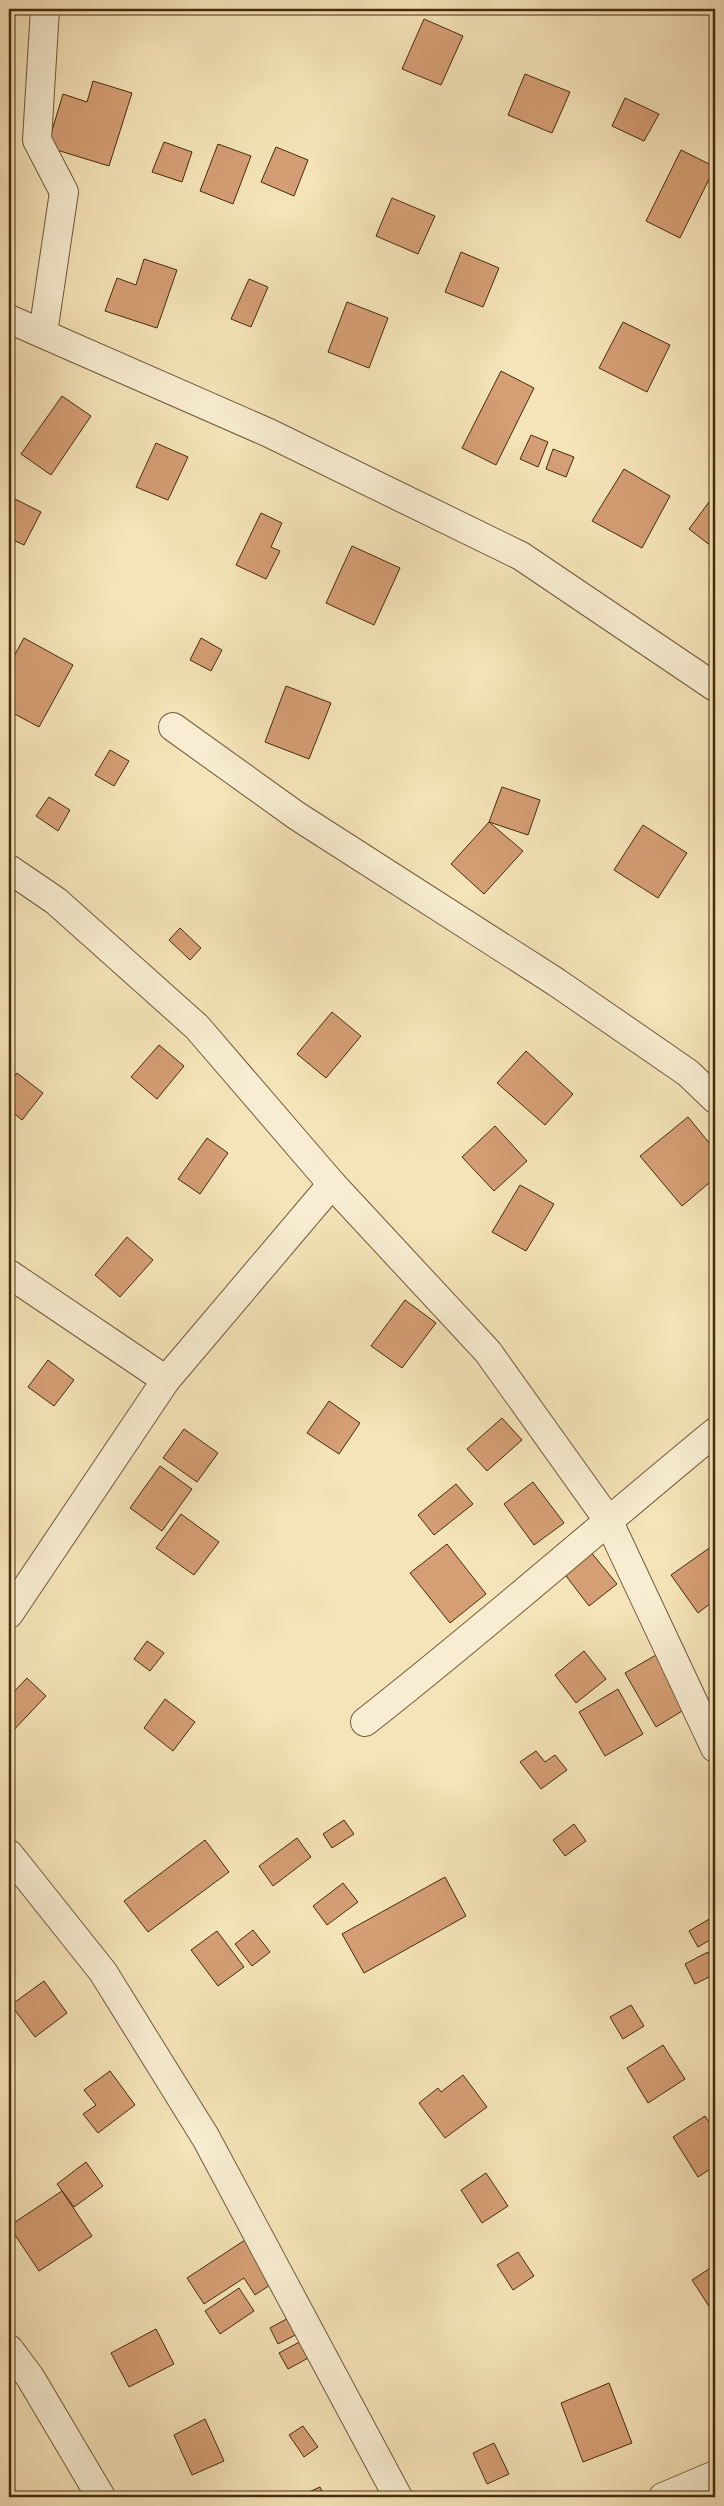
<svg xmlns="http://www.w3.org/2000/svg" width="724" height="2506" viewBox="0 0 724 2506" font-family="Alegreya,serif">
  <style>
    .building { fill: #d59e75; stroke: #442c0c }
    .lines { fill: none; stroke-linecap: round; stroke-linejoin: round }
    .minor-casing { stroke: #705a37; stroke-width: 30 }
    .minor { stroke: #f8edd2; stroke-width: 28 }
  </style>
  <rect width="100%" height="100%" fill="#f5e4b9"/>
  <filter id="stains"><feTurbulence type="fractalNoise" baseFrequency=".004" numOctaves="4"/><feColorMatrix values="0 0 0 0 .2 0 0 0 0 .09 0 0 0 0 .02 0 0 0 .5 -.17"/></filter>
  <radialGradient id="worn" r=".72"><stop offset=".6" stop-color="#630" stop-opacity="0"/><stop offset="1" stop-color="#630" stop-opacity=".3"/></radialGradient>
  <!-- building -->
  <g class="building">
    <polygon points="424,19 463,36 441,85 402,69"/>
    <polygon points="525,74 570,92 552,133 508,115"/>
    <polygon points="93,81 132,93 109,166 47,147 63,94 87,102"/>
    <polygon points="625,98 659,114 644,141 612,126"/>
    <polygon points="164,142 192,152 182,182 152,172"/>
    <polygon points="218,144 251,156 233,204 200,191"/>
    <polygon points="276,147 308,160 294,196 261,182"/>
    <polygon points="681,150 715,167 680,238 646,221"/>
    <polygon points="392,198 435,216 418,254 376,236"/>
    <polygon points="461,252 499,268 483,307 445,292"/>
    <polygon points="144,259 177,270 157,328 105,311 117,278 136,285"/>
    <polygon points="249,279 268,287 251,327 231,319"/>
    <polygon points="347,302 388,318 369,368 328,352"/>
    <polygon points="623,322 670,345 647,392 599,368"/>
    <polygon points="501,371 534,388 496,465 462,448"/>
    <polygon points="62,396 91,416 51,475 21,454"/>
    <polygon points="531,435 548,442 538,467 520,459"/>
    <polygon points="156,443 188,457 168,500 136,487"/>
    <polygon points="553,449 574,457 566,477 546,469"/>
    <polygon points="624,469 670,496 642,548 592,521"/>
    <polygon points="715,494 715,549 689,529"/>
    <polygon points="9,496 41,512 24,545 9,538"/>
    <polygon points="261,513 282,523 271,547 280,551 266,579 236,565"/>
    <polygon points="352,546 400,568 374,625 326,603"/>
    <polygon points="24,638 73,665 39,727 9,711 9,665"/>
    <polygon points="201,638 222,650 211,671 190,660"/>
    <polygon points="286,686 331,703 309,759 265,742"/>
    <polygon points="110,750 129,761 114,786 95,775"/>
    <polygon points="502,787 540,800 528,835 489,822"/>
    <polygon points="49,797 70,810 58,831 36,816"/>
    <polygon points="489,822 523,851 484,894 451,864"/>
    <polygon points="643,825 687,853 658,898 614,870"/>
    <polygon points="180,928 201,948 190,960 169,940"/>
    <polygon points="332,1012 361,1036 326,1078 297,1054"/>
    <polygon points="159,1045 184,1066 157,1099 131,1077"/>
    <polygon points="526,1051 573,1094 545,1125 497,1083"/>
    <polygon points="17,1073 43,1093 22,1120 9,1109 9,1083"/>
    <polygon points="688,1117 715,1150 715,1178 682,1206 640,1156"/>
    <polygon points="495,1126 527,1161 494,1191 462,1157"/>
    <polygon points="207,1138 228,1153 200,1194 178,1179"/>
    <polygon points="520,1185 554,1204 526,1251 492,1232"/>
    <polygon points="127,1237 153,1260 120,1297 95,1275"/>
    <polygon points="405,1300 436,1323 402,1368 371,1346"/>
    <polygon points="48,1360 74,1380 54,1406 28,1387"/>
    <polygon points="329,1401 360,1423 339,1454 307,1433"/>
    <polygon points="502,1418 522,1440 487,1471 467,1449"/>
    <polygon points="184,1429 218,1453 197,1482 163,1458"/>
    <polygon points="160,1466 192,1489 162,1531 130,1508"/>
    <polygon points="533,1482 564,1523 534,1545 504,1504"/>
    <polygon points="456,1484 473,1504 434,1535 418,1515"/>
    <polygon points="181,1514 219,1542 194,1575 156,1548"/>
    <polygon points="447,1544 486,1594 450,1623 410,1573"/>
    <polygon points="715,1544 715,1600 698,1613 671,1575"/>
    <polygon points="590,1551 617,1584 589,1606 563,1572"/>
    <polygon points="147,1641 164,1653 150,1671 134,1659"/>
    <polygon points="584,1651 606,1679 576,1703 555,1675"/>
    <polygon points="656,1655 687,1708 656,1727 625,1673"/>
    <polygon points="27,1678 46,1696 9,1735 9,1697"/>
    <polygon points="618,1689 643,1734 605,1756 579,1712"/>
    <polygon points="165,1699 195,1722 173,1751 144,1728"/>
    <polygon points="536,1751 545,1762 555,1755 567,1770 541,1789 520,1762"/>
    <polygon points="344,1820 354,1834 332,1848 323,1834"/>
    <polygon points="574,1824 586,1841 565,1856 553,1840"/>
    <polygon points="297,1838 311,1857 273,1886 259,1866"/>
    <polygon points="205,1840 229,1872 148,1932 124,1901"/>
    <polygon points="445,1877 466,1916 364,1973 342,1934"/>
    <polygon points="343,1883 358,1902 327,1925 313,1906"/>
    <polygon points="711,1918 715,1926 715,1937 698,1947 689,1931"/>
    <polygon points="253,1930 270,1952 252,1966 235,1944"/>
    <polygon points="217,1931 244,1967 218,1986 191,1950"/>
    <polygon points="708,1952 715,1966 715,1974 695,1984 685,1964"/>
    <polygon points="44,1981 67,2013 35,2037 11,2005"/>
    <polygon points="631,2005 644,2026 623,2039 610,2017"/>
    <polygon points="663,2045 685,2079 648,2103 627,2068"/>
    <polygon points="110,2071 135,2105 98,2133 83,2114 96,2105 84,2090"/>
    <polygon points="463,2075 487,2107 445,2138 419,2103 438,2088 441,2092"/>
    <polygon points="705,2116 715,2132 715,2166 698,2177 673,2137"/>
    <polygon points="86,2162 103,2186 74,2207 57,2184"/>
    <polygon points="486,2173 508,2206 482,2223 461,2190"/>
    <polygon points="62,2191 92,2236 39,2271 9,2226"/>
    <polygon points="245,2240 273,2283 255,2295 244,2278 204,2304 187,2278"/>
    <polygon points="518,2252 534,2276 513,2290 497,2265"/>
    <polygon points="715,2265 715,2309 712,2311 692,2280"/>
    <polygon points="239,2288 254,2311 220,2334 205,2311"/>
    <polygon points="292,2316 301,2332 278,2344 270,2328"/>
    <polygon points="156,2329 174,2364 129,2387 111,2353"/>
    <polygon points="303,2340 312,2356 288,2369 279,2353"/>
    <polygon points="609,2383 632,2443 583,2462 561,2403"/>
    <polygon points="205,2419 224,2461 192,2475 174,2435"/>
    <polygon points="303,2426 318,2447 304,2457 289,2435"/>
    <polygon points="494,2443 509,2474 487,2484 473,2453"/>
    <polygon points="320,2487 325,2497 298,2497"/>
  </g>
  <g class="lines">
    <defs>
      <g id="minor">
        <polyline points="9,319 269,433 521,556 715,687"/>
        <polyline points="43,333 64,192 37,140 45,9"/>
        <polyline points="173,727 297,816 556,982 688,1073 715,1099"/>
        <polyline points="9,869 56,901 197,1027 332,1184 488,1352 608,1520 715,1748"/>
        <polyline points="9,1274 166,1380"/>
        <polyline points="9,1614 166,1380 332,1184"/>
        <path d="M365,1722C484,1629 598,1528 715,1432"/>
        <polyline points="9,1854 103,1972 206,2138 398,2497"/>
        <polyline points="9,2349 30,2377 101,2497"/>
        <polyline points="663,2497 715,2475"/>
      </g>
    </defs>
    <!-- minor casing -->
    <use href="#minor" class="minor-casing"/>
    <!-- minor -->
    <use href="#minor" class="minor"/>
  </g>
  <!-- margin -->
  <rect width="724" height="2506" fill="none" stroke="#f5e4b9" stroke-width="30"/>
  <rect x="10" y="10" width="704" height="2486" fill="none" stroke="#442c0c" stroke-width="2.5"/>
  <rect x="15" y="15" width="694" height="2476" fill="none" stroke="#442c0c"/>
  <rect width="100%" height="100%" filter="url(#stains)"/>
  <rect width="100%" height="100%" fill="url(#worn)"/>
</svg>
